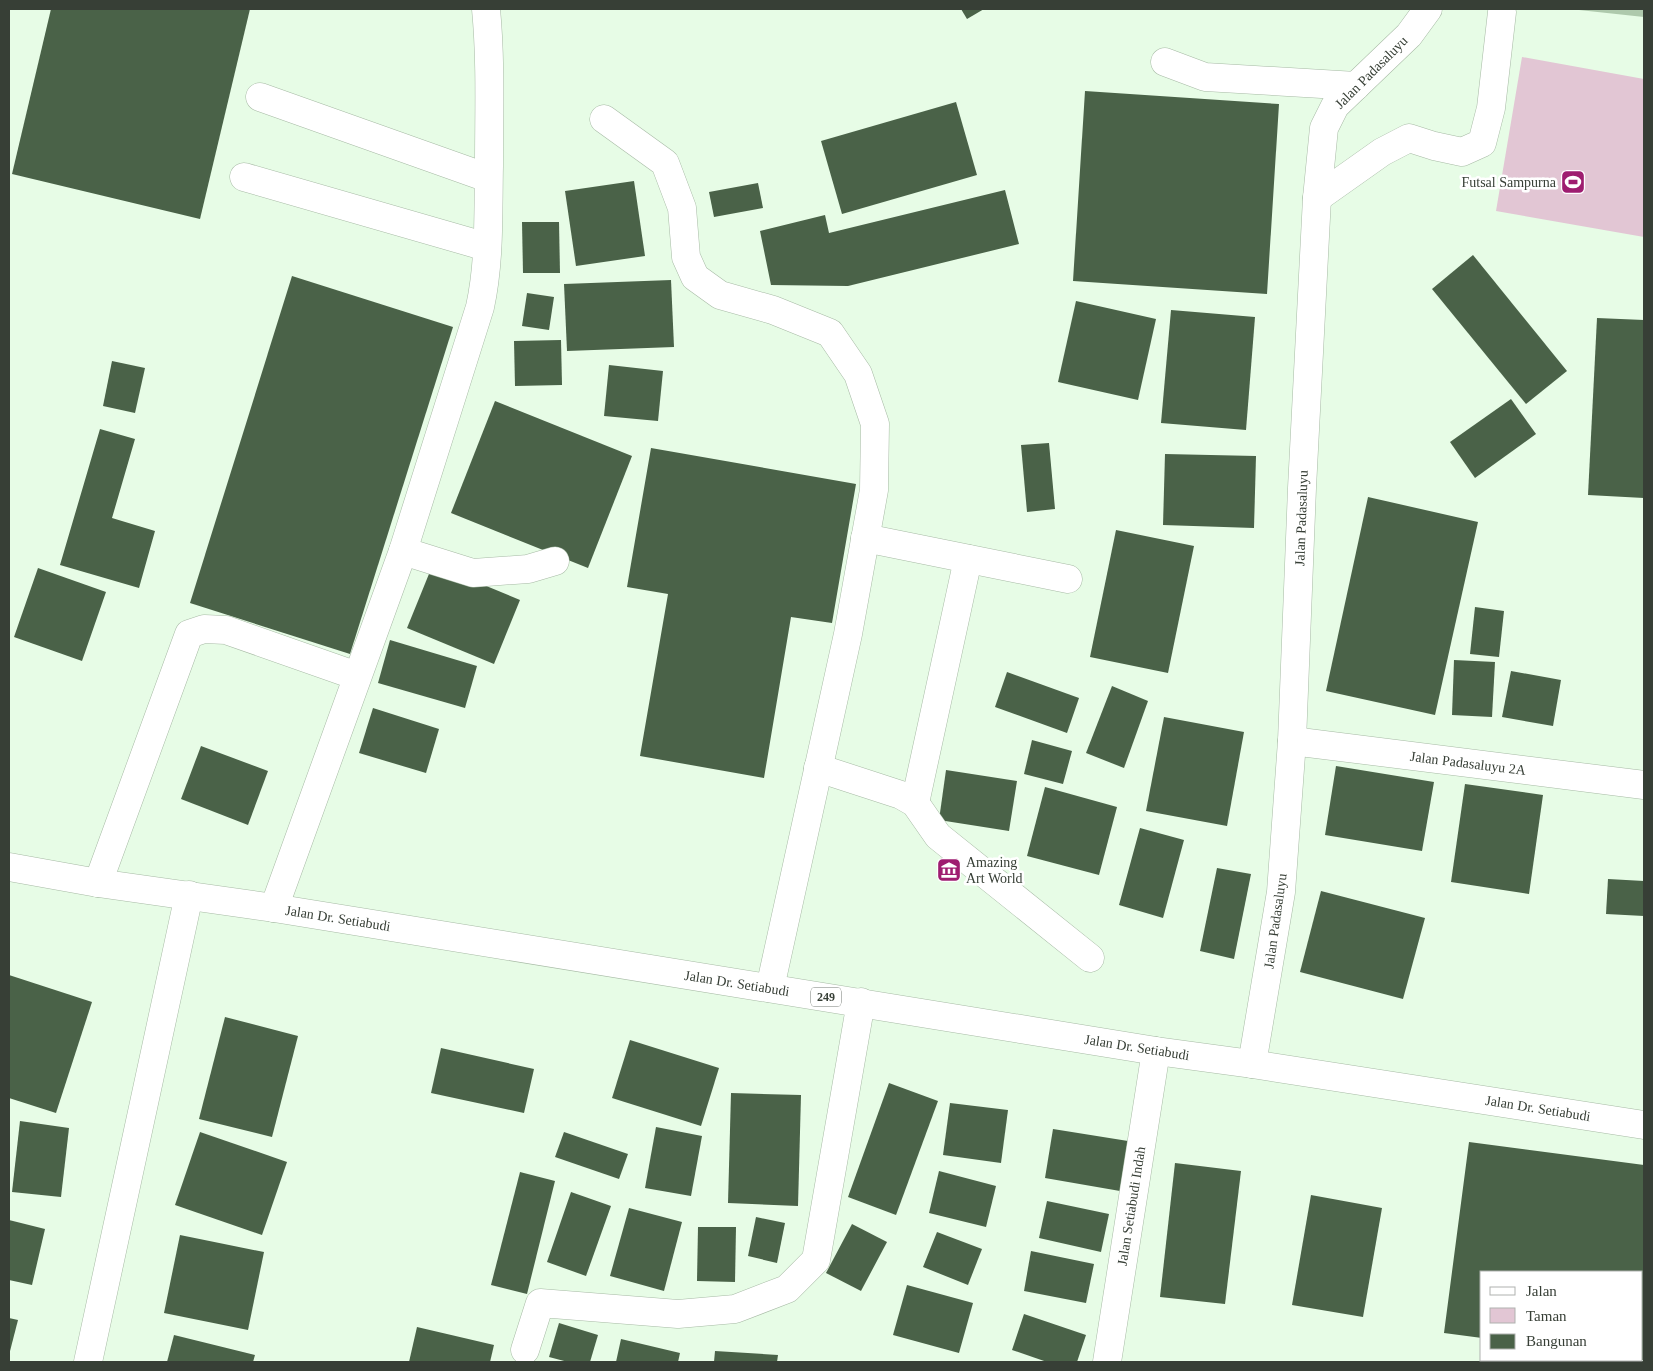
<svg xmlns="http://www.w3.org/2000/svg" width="1653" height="1371" viewBox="0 0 1653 1371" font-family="Georgia,serif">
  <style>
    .green { fill: #e2c6d4 }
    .water { fill: #aec9ac }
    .building { fill: #4a6248 }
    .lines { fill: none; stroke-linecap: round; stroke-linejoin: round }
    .minor-casing { stroke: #a7baa5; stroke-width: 29 }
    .major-casing { stroke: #a7baa5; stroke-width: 29 }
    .minor { stroke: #fff; stroke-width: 28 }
    .major { stroke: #fff; stroke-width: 28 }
    .labels { text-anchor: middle; stroke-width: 5; stroke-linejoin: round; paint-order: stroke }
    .shield { fill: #fff; stroke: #737972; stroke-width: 1 }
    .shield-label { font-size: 12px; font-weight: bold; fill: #373f36 }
    .street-label { font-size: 14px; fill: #373f36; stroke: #fff }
    .poi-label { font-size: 14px; fill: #373f36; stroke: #fff; text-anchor: end }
  </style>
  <rect width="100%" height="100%" fill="#e7fce6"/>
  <!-- green -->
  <polygon class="green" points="1522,57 1644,79 1644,237 1496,211"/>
  <!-- water -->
  <polygon class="water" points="1579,9 1644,9 1644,17 1579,10"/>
  <!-- building -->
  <g class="building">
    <polygon points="51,9 250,9 200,219 12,174"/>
    <polygon points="961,9 984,9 967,19"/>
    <polygon points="1085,91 1279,104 1267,294 1073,281"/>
    <polygon points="956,102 977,175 842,214 821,141"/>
    <polygon points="634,181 645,256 576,266 565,191"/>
    <polygon points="758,183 763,208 714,217 709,192"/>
    <polygon points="1005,190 1019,244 848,286 771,285 760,231 825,215 829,233"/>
    <polygon points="522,222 559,222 560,273 523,273"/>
    <polygon points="1473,255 1567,371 1526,404 1432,289"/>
    <polygon points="292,276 453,327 350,654 190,603"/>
    <polygon points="671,280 674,347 567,351 564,284"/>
    <polygon points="527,293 554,297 549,330 522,326"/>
    <polygon points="1076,301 1156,319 1138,400 1058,382"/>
    <polygon points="1171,310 1255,317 1246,430 1161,423"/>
    <polygon points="1597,318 1644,320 1644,498 1588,495"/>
    <polygon points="561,340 562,385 515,386 514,341"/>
    <polygon points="112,361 145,368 135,413 103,406"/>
    <polygon points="609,365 663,371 658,421 604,416"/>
    <polygon points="1511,399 1536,434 1475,478 1450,442"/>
    <polygon points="495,401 632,456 588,568 451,513"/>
    <polygon points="100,429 135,439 112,518 155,531 139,588 60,565"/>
    <polygon points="1049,443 1055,509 1027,512 1021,445"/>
    <polygon points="651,448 856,484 832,623 791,617 764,778 640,756 668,594 627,587"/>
    <polygon points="1165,454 1256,456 1254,528 1163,525"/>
    <polygon points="1368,497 1478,522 1435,715 1326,691"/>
    <polygon points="1116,530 1194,546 1168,673 1090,657"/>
    <polygon points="433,564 520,600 494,664 407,628"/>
    <polygon points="38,568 106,592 82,661 14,637"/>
    <polygon points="1475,607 1504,611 1499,657 1470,654"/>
    <polygon points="390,640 477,666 465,708 378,683"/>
    <polygon points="1454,660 1495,662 1492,717 1452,715"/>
    <polygon points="1511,671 1561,680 1553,726 1502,717"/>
    <polygon points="1007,672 1079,698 1067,733 995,707"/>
    <polygon points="1112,686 1148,701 1124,768 1086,753"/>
    <polygon points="373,708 439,729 426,773 359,753"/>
    <polygon points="1164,717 1244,732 1227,826 1146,811"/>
    <polygon points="1032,740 1072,751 1063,784 1024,774"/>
    <polygon points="201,746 268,771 248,825 181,799"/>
    <polygon points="1336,766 1434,782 1422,851 1325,835"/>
    <polygon points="946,770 1017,781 1009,831 939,820"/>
    <polygon points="1465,784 1543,795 1529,894 1451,882"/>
    <polygon points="1045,787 1117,807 1099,875 1027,856"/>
    <polygon points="1140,828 1184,840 1163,918 1119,905"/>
    <polygon points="1217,868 1251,874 1234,959 1200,951"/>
    <polygon points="1608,879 1644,881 1644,916 1606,914"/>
    <polygon points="1321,891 1425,918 1403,999 1300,972"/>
    <polygon points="9,975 92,1002 56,1113 9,1098"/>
    <polygon points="225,1017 298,1036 272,1137 199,1119"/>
    <polygon points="630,1040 719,1068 701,1126 612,1098"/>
    <polygon points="441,1048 534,1069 524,1113 431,1093"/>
    <polygon points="889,1083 938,1101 896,1215 848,1197"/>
    <polygon points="731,1093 801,1095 798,1206 728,1203"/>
    <polygon points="950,1103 1008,1110 1001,1163 943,1155"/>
    <polygon points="20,1121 69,1128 61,1197 12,1192"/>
    <polygon points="656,1127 702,1136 691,1196 645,1188"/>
    <polygon points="1053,1129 1128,1141 1120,1191 1045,1178"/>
    <polygon points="200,1132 287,1162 262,1235 175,1205"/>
    <polygon points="564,1132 628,1154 619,1179 555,1157"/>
    <polygon points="1469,1142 1644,1165 1644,1360 1642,1360 1642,1272 1482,1272 1482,1338 1444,1333"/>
    <polygon points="1175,1163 1241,1171 1225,1304 1160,1297"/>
    <polygon points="939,1171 996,1186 986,1227 929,1213"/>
    <polygon points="520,1172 555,1181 527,1294 491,1285"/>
    <polygon points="571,1192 611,1206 586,1276 547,1262"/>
    <polygon points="1311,1195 1382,1208 1363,1317 1292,1305"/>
    <polygon points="1047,1201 1109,1214 1101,1252 1039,1238"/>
    <polygon points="629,1208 682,1222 664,1291 610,1276"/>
    <polygon points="756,1217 785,1223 777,1263 748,1256"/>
    <polygon points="9,1220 45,1229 32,1285 9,1280"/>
    <polygon points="852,1224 887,1242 861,1291 826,1273"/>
    <polygon points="698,1227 736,1227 735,1282 697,1281"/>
    <polygon points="937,1232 982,1249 968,1285 923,1267"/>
    <polygon points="180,1235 264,1252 248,1330 164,1313"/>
    <polygon points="1031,1251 1094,1264 1086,1303 1024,1291"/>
    <polygon points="907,1285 973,1303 959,1353 893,1335"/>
    <polygon points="1024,1314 1086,1335 1077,1362 1047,1362 1012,1350"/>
    <polygon points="9,1318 18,1320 9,1355"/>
    <polygon points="559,1323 598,1335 590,1362 568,1362 549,1357"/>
    <polygon points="417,1327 494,1345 490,1362 409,1362"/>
    <polygon points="174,1335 255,1355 253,1362 167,1362"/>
    <polygon points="621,1339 680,1353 678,1362 616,1362"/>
    <polygon points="715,1351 778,1355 777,1362 714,1362"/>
  </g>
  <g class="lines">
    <defs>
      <g id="minor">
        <polyline points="1165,62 1205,77 1356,86"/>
        <polyline points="260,97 488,178"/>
        <polyline points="604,119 665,163 682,208 686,257 695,277 720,295 773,310 830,333 858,374 875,424 874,490 848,634 770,988"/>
        <polyline points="244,177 487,247"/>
        <polyline points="1317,198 1382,152 1409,138 1434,146 1462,152 1482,143 1491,108 1502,12"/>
        <polyline points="865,538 1068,579"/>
        <polyline points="403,551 473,573 528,569 555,561"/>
        <polyline points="1292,741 1644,785"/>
        <polyline points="818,768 901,795 915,803 938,836 1090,958"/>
        <polyline points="915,803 968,559"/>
        <polyline points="98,883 189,634 204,629 226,630 357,676"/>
        <path d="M274,908L403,551L480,307C490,261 488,213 489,166C489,113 491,61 486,9"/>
        <polyline points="1252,1064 1281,892 1292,741 1302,488 1317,198 1324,128 1335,106 1409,35 1428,9"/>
        <polyline points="525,1350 540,1303 678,1314 735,1309 787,1289 816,1260 861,1002"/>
        <polyline points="88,1362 189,895"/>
        <polyline points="1107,1362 1156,1051"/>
      </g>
      <polyline id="major" points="9,867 98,883 274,908 1156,1051 1252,1064 1644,1125"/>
    </defs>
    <!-- minor casing -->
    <use href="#minor" class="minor-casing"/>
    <!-- major casing -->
    <use href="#major" class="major-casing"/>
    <!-- minor -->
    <use href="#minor" class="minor"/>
    <!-- major -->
    <use href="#major" class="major"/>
  </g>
  <!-- icons -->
  <defs>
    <symbol id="stadium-square" viewBox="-11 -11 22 22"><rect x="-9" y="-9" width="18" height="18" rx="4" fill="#9e1d70" stroke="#fff"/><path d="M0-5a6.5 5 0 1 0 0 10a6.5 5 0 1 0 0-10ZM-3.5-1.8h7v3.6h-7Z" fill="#fff"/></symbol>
    <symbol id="museum-square" viewBox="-11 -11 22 22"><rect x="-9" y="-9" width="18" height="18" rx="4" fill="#9e1d70" stroke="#fff"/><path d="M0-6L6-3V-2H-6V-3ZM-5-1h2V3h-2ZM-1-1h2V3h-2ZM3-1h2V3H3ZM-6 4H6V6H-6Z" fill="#fff"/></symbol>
  </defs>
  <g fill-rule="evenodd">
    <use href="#stadium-square" x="1559" y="168" width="28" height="28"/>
    <use href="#museum-square" x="935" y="856" width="28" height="28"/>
  </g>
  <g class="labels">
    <!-- shield labels -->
    <rect class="shield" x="811" y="987.5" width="30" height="19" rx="4"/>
    <g class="shield-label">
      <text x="826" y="1001">249</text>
    </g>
    <!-- street labels -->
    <g class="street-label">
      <text transform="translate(1371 72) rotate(-45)" y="5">Jalan Padasaluyu</text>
      <text transform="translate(1301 518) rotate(-88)" y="5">Jalan Padasaluyu</text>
      <text transform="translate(1468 763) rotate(7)" y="5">Jalan Padasaluyu 2A</text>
      <text transform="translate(338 918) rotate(9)" y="5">Jalan Dr. Setiabudi</text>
      <text transform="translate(1275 921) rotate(-82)" y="5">Jalan Padasaluyu</text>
      <text transform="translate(737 983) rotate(9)" y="5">Jalan Dr. Setiabudi</text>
      <text transform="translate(1137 1047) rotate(9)" y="5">Jalan Dr. Setiabudi</text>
      <text transform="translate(1538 1108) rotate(9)" y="5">Jalan Dr. Setiabudi</text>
      <text transform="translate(1131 1206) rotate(-81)" y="5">Jalan Setiabudi Indah</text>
    </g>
    <!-- poi labels -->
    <g class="poi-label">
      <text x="1556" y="187">Futsal Sampurna</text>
      <text x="966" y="867" text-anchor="start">Amazing<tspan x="966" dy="16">Art World</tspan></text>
    </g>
  </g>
  <!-- border -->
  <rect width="1653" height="1371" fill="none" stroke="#373f36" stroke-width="20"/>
  <!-- legend -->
  <rect x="1480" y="1271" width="162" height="90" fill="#ffffff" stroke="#afb2af"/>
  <rect x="1490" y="1287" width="25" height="8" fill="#ffffff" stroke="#afb2af"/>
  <text x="1526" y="1296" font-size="15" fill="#373f36">Jalan</text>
  <rect x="1490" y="1308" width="25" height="15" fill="#e2c6d4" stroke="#afb2af"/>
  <text x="1526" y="1321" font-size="15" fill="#373f36">Taman</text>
  <rect x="1490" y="1334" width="25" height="15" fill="#4a6248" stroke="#afb2af"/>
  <text x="1526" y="1346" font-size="15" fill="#373f36">Bangunan</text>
</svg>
